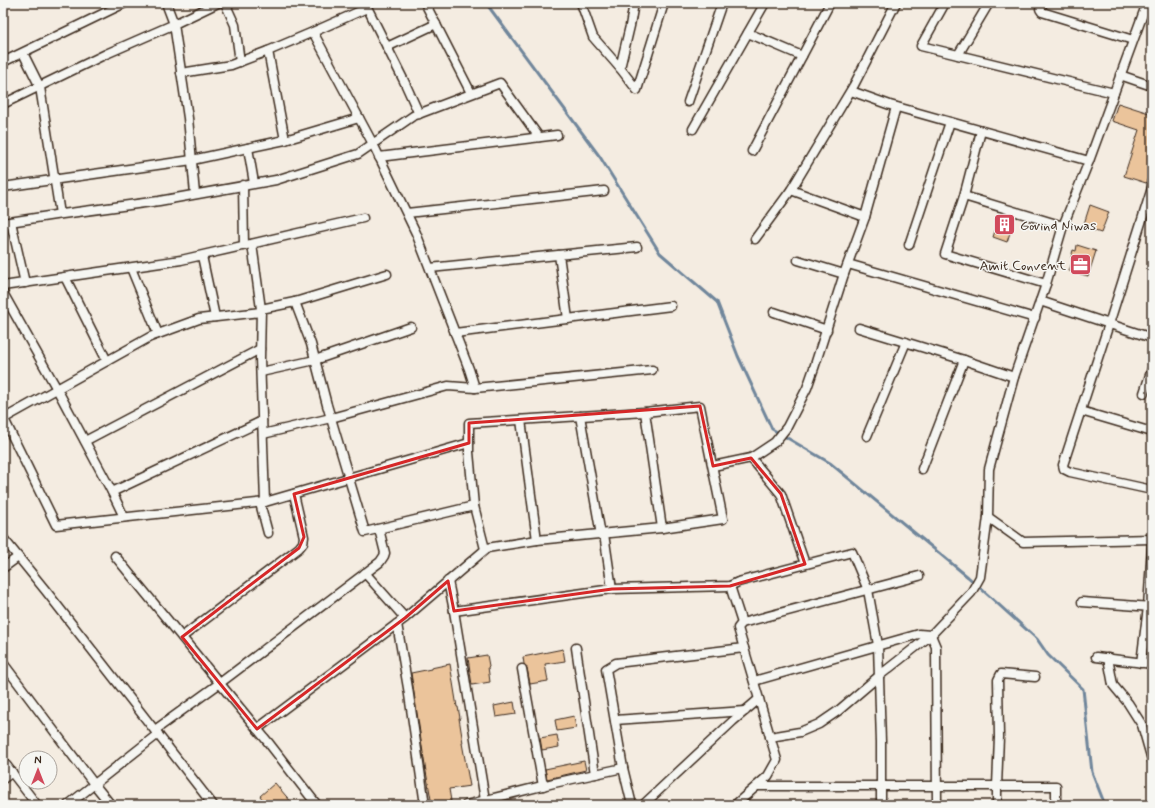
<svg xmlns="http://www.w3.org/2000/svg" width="1155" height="808" viewBox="0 0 1155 808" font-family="Mynerve,sans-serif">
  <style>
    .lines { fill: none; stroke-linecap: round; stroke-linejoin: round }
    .stream { stroke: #70869b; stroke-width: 3 }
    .building { fill: #ebc49b; stroke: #3b2a1e }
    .street-casing { stroke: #3b2a1e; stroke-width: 11 }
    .street { stroke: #f6f6f2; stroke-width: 8 }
    .marked { fill: none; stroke: #d62828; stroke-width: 3; stroke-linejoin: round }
    .labels { text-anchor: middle; stroke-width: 3; stroke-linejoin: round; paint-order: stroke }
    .poi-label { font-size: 14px; fill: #3b2a1e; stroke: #f6f6f2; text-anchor: start }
  </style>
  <rect width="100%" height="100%" fill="#f4ece1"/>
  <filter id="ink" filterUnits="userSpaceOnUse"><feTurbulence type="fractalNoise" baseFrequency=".025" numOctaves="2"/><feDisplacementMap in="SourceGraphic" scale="8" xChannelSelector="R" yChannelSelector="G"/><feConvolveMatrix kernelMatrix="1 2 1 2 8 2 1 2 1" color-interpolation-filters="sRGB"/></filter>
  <g filter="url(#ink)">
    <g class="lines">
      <!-- stream -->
      <polyline class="stream" points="486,3 600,157 660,253 717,302 738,356 772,429 830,463 968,577 1037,639 1048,655 1083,689 1092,772 1105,805"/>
    </g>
    <!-- building -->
    <g class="building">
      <polygon points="1118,103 1152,114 1152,166 1146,183 1124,176 1139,130 1112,121"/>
      <polygon points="1090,205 1109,212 1101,233 1083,227"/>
      <polygon points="1001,213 1015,217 1007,242 993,237"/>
      <polygon points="1077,245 1096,251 1088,276 1069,271 1073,259 1071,258 1073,250 1076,251"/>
      <polygon points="563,649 565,661 545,664 548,681 530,684 527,668 524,664 523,657"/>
      <polygon points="487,655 489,666 488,667 490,682 472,685 468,658"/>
      <polygon points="450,664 457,707 458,707 460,718 459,718 463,743 462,743 470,786 449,789 451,801 432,805 425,766 411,673 431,669 431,668"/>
      <polygon points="514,702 516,714 496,717 494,706"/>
      <polygon points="574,716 576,728 557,731 555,720"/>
      <polygon points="557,735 559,747 542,750 540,738"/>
      <polygon points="584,761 586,770 547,779 545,769"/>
      <polygon points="275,783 286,796 294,805 267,805 260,796"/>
    </g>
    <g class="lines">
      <defs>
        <g id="street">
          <polyline points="166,3 174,24 188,118 195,194"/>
          <polyline points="225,3 235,25 240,62"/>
          <polyline points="365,3 404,81 419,114"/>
          <polyline points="425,3 471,93"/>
          <polyline points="581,3 593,37 620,68 637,90 664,3"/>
          <polyline points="945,3 921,46 1114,93"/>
          <polyline points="1043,3 1040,9 1042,12 1133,40"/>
          <polyline points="1147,3 1089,161 1063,226 1046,284 1014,377 989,469 988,517 1023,542 1152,539"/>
          <polyline points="367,8 313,32 373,144 416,233 469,369 475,388"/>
          <polyline points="748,33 802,56"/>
          <polyline points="387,47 436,24"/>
          <polyline points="23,53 40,87 60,214"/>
          <polyline points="958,55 989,3"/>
          <polyline points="3,62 125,3"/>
          <polyline points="620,68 630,26 634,3"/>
          <polyline points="181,73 231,65 268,51"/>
          <polyline points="1120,75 1152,86"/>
          <polyline points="851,91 890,105 1089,161"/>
          <polyline points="688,102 722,3"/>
          <polyline points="3,104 106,54 170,26 218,3"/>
          <polyline points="693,129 765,3"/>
          <polyline points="981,131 964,196 945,254 1046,284"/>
          <polyline points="285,140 359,118"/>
          <polyline points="248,148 254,183"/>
          <polyline points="752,151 830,3"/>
          <polyline points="379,157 557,135"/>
          <polyline points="243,185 244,246"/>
          <polyline points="3,187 192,160 285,140 268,51 313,32"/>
          <polyline points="1152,188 1109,324 1063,465 1064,469 1070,472 1152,490"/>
          <polyline points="791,190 865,217"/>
          <polyline points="964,196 1063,226"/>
          <polyline points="407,213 604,191"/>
          <polyline points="11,222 25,283"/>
          <polyline points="3,223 55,215 159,201 276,180 358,154 413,116 500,83 539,137"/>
          <polyline points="755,239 791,190 854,85 896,3"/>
          <polyline points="909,245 950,122"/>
          <polyline points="559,255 568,319"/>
          <polyline points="202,256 215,317"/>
          <polyline points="798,260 844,274"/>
          <polyline points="848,264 1035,318"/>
          <polyline points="131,268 158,334"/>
          <polyline points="430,268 637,247"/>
          <polyline points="65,277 107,361"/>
          <polyline points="3,286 181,260 363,218"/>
          <polyline points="3,293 57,389 112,492 262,421"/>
          <polyline points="1040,301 1152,338"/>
          <polyline points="295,302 311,344 327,405 365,532 474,506 469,452 469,423 645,412 700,406 723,519 662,528"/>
          <polyline points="261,309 295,302 387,274"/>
          <polyline points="774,312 827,330"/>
          <polyline points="859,328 964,360 1014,377"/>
          <polyline points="455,333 671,306"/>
          <polyline points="261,372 315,360 411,327"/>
          <polyline points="1144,393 1152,369"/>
          <polyline points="1081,411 1152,432"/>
          <polyline points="580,416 601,535"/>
          <polyline points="3,417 56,525 265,502 260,358 261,309 252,244"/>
          <polyline points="3,419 150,337 199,319 261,312"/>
          <polyline points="521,420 537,540"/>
          <polyline points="263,434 331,418 448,386 475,388 652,370"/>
          <polyline points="867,436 906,342"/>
          <polyline points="85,441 260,349"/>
          <polyline points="751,458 781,494 805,564"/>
          <polyline points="713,466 751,458 775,442 787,427 807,388 814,368 844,274 865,217 896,107"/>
          <polyline points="922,469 964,360"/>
          <polyline points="112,492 124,517"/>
          <polyline points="265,502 469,443"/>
          <polyline points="260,503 268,533"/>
          <polyline points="474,506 485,549"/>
          <polyline points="3,538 46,591 213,805"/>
          <polyline points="115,556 268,742 317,805"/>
          <polyline points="3,568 18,557"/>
          <polyline points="365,573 405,618"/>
          <polyline points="448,581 454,611 485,800"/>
          <polyline points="730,586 742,623"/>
          <polyline points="612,589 730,586 738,582 852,552 868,590 878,645 881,742 881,805"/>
          <polyline points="1082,602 1152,607"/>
          <polyline points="454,611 612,589 604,534"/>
          <polyline points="397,624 408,688 425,805"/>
          <polyline points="182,637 299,548 303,543 304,537 294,494"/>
          <polyline points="576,648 595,774"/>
          <polyline points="1096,657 1152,664"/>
          <polyline points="1108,658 1113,685 1128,703 1142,725 1152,760"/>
          <polyline points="3,663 94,784 111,805"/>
          <polyline points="1141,663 1148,607 1152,545"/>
          <polyline points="522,669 543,786"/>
          <polyline points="754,681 919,634 931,635 936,647 937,805"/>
          <polyline points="615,720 745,711"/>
          <polyline points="257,729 405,618 487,548 537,540 662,528 645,412"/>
          <polyline points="155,730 220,683 380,562 384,556 385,553 379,529"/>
          <polyline points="770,737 800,732 819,724 838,711 879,676 931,635 971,593 980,577 988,517"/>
          <polyline points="3,761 37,805"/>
          <polyline points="3,779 12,772"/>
          <polyline points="757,786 1056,786 1056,805"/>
          <polyline points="68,805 158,734"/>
          <polyline points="466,805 554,783 623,768"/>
          <polyline points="632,805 623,768 606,669 616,663 744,648"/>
          <polyline points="643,805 733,721 759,699"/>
          <polyline points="735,805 768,776 777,760 738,628 742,623 919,576"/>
          <polyline points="997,805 997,786 999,737 998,680 1001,674 1035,677"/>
        </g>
      </defs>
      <!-- street casing -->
      <use href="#street" class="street-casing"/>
      <!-- street -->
      <use href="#street" class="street"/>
    </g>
  </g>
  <!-- marked area -->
  <path class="marked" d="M700,406L713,466L751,458L781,494L805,564L730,586L612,589L454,611L448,581L405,618L257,729L182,637L299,548L304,537L294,494L469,443V423Z"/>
  <!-- icons -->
  <defs>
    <symbol id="building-square" viewBox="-11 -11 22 22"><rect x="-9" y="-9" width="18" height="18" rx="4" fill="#d1495b" stroke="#f6f6f2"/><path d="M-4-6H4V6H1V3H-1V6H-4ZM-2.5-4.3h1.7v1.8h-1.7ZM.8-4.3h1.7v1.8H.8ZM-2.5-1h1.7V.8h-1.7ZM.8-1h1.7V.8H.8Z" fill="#fff"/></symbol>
    <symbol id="office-square" viewBox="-11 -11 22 22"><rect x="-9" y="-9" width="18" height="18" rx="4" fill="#d1495b" stroke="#f6f6f2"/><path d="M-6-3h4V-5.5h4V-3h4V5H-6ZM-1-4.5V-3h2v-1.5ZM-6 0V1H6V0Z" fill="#fff"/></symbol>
  </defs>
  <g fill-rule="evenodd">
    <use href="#building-square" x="992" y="212" width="25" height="25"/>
    <use href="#office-square" x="1068" y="252" width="25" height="25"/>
  </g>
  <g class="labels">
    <!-- poi labels -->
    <g class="poi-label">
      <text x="1020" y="230">Govind Niwas</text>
      <text x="1066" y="270" text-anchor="end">Amit Convent</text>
    </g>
  </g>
  <!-- margin -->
  <rect width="1155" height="808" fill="none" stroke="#f6f6f2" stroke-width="16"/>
  <rect x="8" y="8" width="1139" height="792" fill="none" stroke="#3b2a1e" stroke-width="1.5" filter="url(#ink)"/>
  <!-- north arrow -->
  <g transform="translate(38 770)"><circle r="19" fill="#f6f6f2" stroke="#aba49d"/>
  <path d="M0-3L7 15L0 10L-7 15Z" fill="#d1495b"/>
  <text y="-6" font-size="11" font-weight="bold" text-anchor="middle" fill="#3b2a1e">N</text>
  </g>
</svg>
